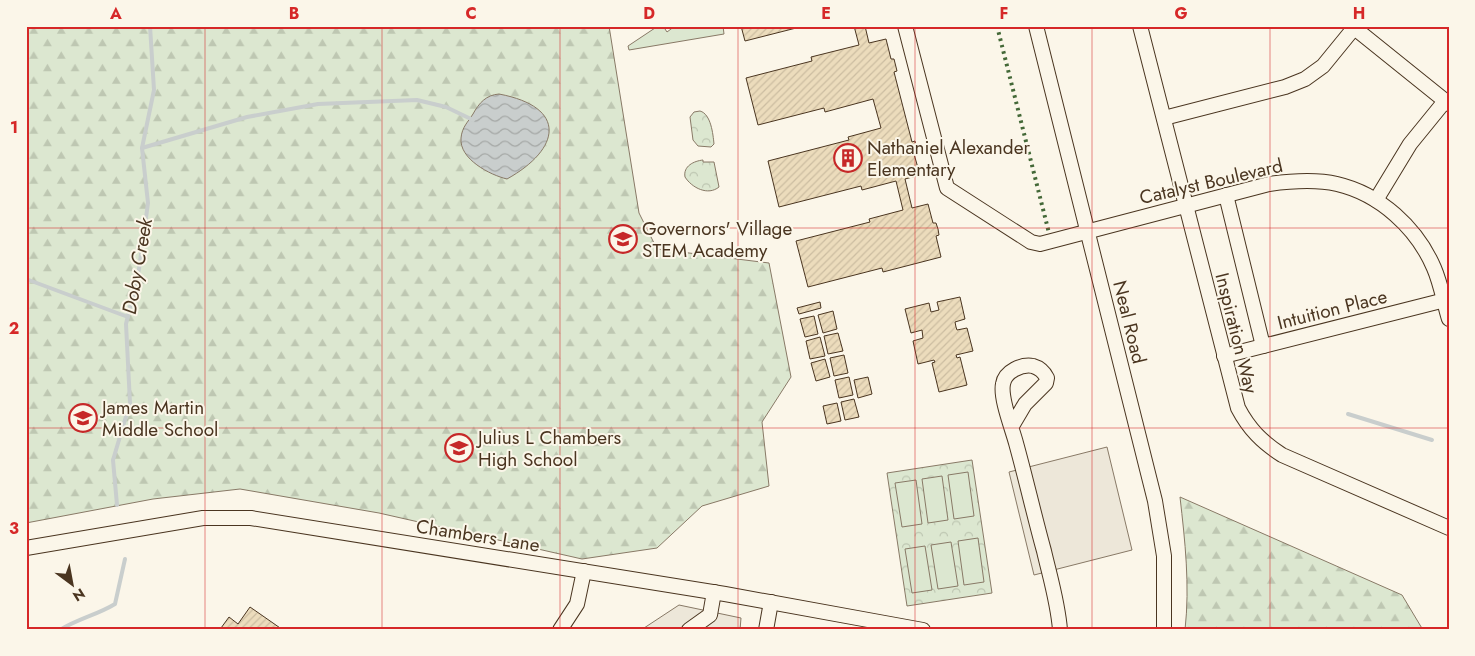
<svg xmlns="http://www.w3.org/2000/svg" width="1475" height="656" viewBox="0 0 1475 656" font-family="Jost,sans-serif">
  <style>
    .forest { fill: url(#forest-firs); stroke: #887966 }
    .park { fill: url(#park-crowns); stroke: #887966 }
    .garden { fill: #dce7d0; stroke: #887966 }
    .parking { fill: #ede7d9; stroke: #887966 }
    .water { fill: url(#water-waves); stroke: #887966 }
    .lines { fill: none; stroke-linecap: round; stroke-linejoin: round }
    .stream { stroke: #c9cecd; stroke-width: 4 }
    .building { fill: url(#building-hatch); stroke: #4a3520 }
    .minor-casing { stroke: #4a3520; stroke-width: 16 }
    .minor { stroke: #fbf6e9; stroke-width: 14 }
    .hedge { stroke: #436837; stroke-width: 4; stroke-dasharray: 2.5 4; stroke-linecap: butt }
    .grid { fill: none; stroke: #d62828; stroke-width: 1; stroke-opacity: 0.55 }
    .labels { text-anchor: middle; stroke-width: 4; stroke-linejoin: round; paint-order: stroke }
    .poi-label { font-size: 19px; fill: #4a3520; stroke: #fbf6e9; text-anchor: start }
    .street-label { font-size: 19px; fill: #4a3520; stroke: #fbf6e9 }
    .water-label { font-size: 20px; font-style: italic; fill: #4a3520; stroke: #fbf6e9 }
    .neatline { fill: none; stroke: #d62828; stroke-width: 2 }
    .grid-label { font-size: 16px; text-anchor: middle; font-weight: bold; fill: #d62828 }
  </style>
  <defs>
    <pattern id="forest-firs" width="22" height="20" patternUnits="userSpaceOnUse" patternTransform="scale(1.25)"><rect width="22" height="20" fill="#dce7d0"/><path d="M5 1l3.5 6h-7zM16 11l3.5 6h-7z" fill="#bec7b2"/></pattern>
    <pattern id="park-crowns" width="20" height="18" patternUnits="userSpaceOnUse" patternTransform="scale(1.25)"><rect width="20" height="18" fill="#dce7d0"/><path d="M2 6a3 3 0 1 1 6 0M12 15a3 3 0 1 1 6 0" fill="none" stroke="#bec7b2"/></pattern>
    <pattern id="water-waves" width="16" height="10" patternUnits="userSpaceOnUse" patternTransform="scale(1.25)"><rect width="16" height="10" fill="#c9cecd"/><path d="M0 5q4-4 8 0t8 0" fill="none" stroke="#a5a8a6"/></pattern>
    <pattern id="building-hatch" width="6" height="6" patternUnits="userSpaceOnUse" patternTransform="scale(1.25)"><rect width="6" height="6" fill="#ecdcbc"/><path d="M-1 1l2-2M0 6l6-6M5 7l2-2" fill="none" stroke="#ccbda1"/></pattern>
  </defs>
  <rect width="100%" height="100%" fill="#fbf6e9"/>
  <!-- forest -->
  <g class="forest">
    <polygon points="26,26 609,26 639,213 657,249 769,263 791,377 762,422 769,486 702,506 657,548 582,559 379,513 240,489 153,499 26,523"/>
    <path d="M1180,497L1402,595L1423,630H1185C1190,585 1185,541 1180,497Z"/>
  </g>
  <!-- park -->
  <g class="park">
    <path d="M700,111C711,114 713,134 714,144L711,147L698,146L693,140L690,117L694,112Z"/>
    <path d="M703,160V162H714L719,187C708,196 692,188 685,177C683,166 694,161 703,160Z"/>
    <polygon points="972,460 992,593 907,606 887,473"/>
  </g>
  <!-- garden -->
  <g class="garden">
    <polygon points="658,26 663,26 667,32 675,26 723,26 724,34 629,50 628,46"/>
    <polygon points="968,472 974,516 954,519 948,475"/>
    <polygon points="942,476 948,520 928,523 922,479"/>
    <polygon points="916,480 922,524 902,527 895,483"/>
    <polygon points="978,538 984,582 964,585 958,541"/>
    <polygon points="951,542 958,586 938,589 931,545"/>
    <polygon points="925,546 932,590 912,593 905,549"/>
  </g>
  <!-- parking -->
  <g class="parking">
    <polygon points="1107,447 1132,550 1034,575 1009,472"/>
    <polygon points="679,605 741,618 740,630 641,630"/>
  </g>
  <!-- water -->
  <path class="water" d="M499,94C568,107 561,149 507,179C490,175 459,159 461,138C462,127 468,122 473,114C479,103 486,95 499,94Z"/>
  <g class="lines">
    <!-- stream -->
    <g class="stream">
      <polyline points="142,148 247,117 318,104 417,100 446,107 473,120"/>
      <polyline points="26,279 128,317"/>
      <polyline points="1348,414 1432,440"/>
      <polyline points="117,505 113,460 130,403 126,324 139,269 148,203 142,148 154,90 150,26"/>
      <path d="M60,630C77,619 97,615 115,604L125,559"/>
    </g>
  </g>
  <!-- building -->
  <g class="building">
    <polygon points="741,26 804,26 745,41"/>
    <polygon points="854,26 865,26 869,43 886,39 891,59 894,59 897,71 894,72 912,142 915,141 916,147 918,153 914,154 920,175 905,179 912,208 928,204 933,223 936,223 938,229 939,235 936,236 941,257 883,272 882,268 808,287 796,241 870,222 869,219 903,210 896,181 862,190 861,186 779,207 768,161 849,140 848,137 881,128 873,99 825,112 824,108 758,125 746,78 812,61 811,57 859,45"/>
    <polygon points="960,297 965,319 955,322 956,327 957,330 967,328 973,351 956,355 957,358 960,357 967,385 939,392 932,363 935,362 934,360 918,364 913,341 923,338 922,330 911,333 905,309 929,303 931,312 939,310 937,302"/>
    <polygon points="820,302 821,308 799,314 797,308"/>
    <polygon points="833,311 837,329 823,333 818,315"/>
    <polygon points="814,316 818,334 805,337 800,319"/>
    <polygon points="838,333 843,351 828,354 824,336"/>
    <polygon points="820,337 825,356 810,359 806,341"/>
    <polygon points="844,355 848,373 834,376 830,358"/>
    <polygon points="825,359 830,377 816,381 811,363"/>
    <polygon points="849,377 853,395 839,398 835,380"/>
    <polygon points="868,377 872,394 858,398 854,380"/>
    <polygon points="854,399 859,417 845,420 841,402"/>
    <polygon points="837,403 841,421 827,424 823,406"/>
    <polygon points="250,607 283,630 221,628 229,617 238,624"/>
  </g>
  <g class="lines">
    <defs>
      <g id="minor">
        <path d="M905,26L947,188L1031,242L1040,244L1269,184C1291,181 1315,179 1337,184C1380,194 1417,228 1434,268C1441,284 1444,303 1449,319"/>
        <polyline points="1036,26 1155,501 1164,556 1164,630"/>
        <path d="M1140,26L1238,408C1249,429 1262,442 1282,455L1449,528"/>
        <polyline points="1352,26 1449,104"/>
        <polyline points="1164,118 1285,87 1305,79 1323,66 1354,28"/>
        <polyline points="1226,195 1263,346"/>
        <polyline points="1376,200 1410,144 1445,101"/>
        <polyline points="1224,356 1449,299"/>
        <path d="M1012,426L1025,404L1046,383L1047,378C1044,372 1040,368 1033,366C1022,364 1005,371 1003,384C1000,398 1012,428 1016,443C1026,479 1034,515 1044,551C1050,577 1058,603 1060,630"/>
        <polyline points="26,548 203,518 251,518 725,594 923,630"/>
        <polyline points="560,630 577,604 584,571"/>
        <polyline points="689,630 710,615 714,592"/>
        <polyline points="766,630 771,602"/>
      </g>
    </defs>
    <!-- minor casing -->
    <use href="#minor" class="minor-casing"/>
    <!-- minor -->
    <use href="#minor" class="minor"/>
    <!-- hedge -->
    <polyline class="hedge" points="997,26 1049,233"/>
  </g>
  <!-- grid -->
  <path class="grid" d="M205,26V630M382,26V630M560,26V630M738,26V630M915,26V630M1092,26V630M1270,26V630M26,228H1449M26,428H1449"/>
  <!-- icons -->
  <defs>
    <symbol id="building-ring" viewBox="-11 -11 22 22"><circle r="9.5" fill="#fbf6e9" stroke="#c62828" stroke-width="1.5"/><path d="M-4-6H4V6H1V3H-1V6H-4ZM-2.5-4.3h1.7v1.8h-1.7ZM.8-4.3h1.7v1.8H.8ZM-2.5-1h1.7V.8h-1.7ZM.8-1h1.7V.8H.8Z" fill="#c62828"/></symbol>
    <symbol id="school-ring" viewBox="-11 -11 22 22"><circle r="9.5" fill="#fbf6e9" stroke="#c62828" stroke-width="1.5"/><path d="M0-5L7-2L0 1L-7-2ZM-4 1L0 2.5L4 1V4Q0 6-4 4Z" fill="#c62828"/></symbol>
  </defs>
  <g fill-rule="evenodd">
    <use href="#building-ring" x="832" y="142" width="32" height="32"/>
    <use href="#school-ring" x="607" y="223" width="32" height="32"/>
    <use href="#school-ring" x="67" y="402" width="32" height="32"/>
    <use href="#school-ring" x="443" y="432" width="32" height="32"/>
  </g>
  <g class="labels">
    <!-- poi labels -->
    <g class="poi-label">
      <text x="867" y="154">Nathaniel Alexander<tspan x="867" dy="22">Elementary</tspan></text>
      <text x="642" y="235">Governors' Village<tspan x="642" dy="22">STEM Academy</tspan></text>
      <text x="102" y="414">James Martin<tspan x="102" dy="22">Middle School</tspan></text>
      <text x="478" y="444">Julius L Chambers<tspan x="478" dy="22">High School</tspan></text>
    </g>
    <!-- street labels -->
    <g class="street-label">
      <text transform="translate(1211 181) rotate(-13)" y="7">Catalyst Boulevard</text>
      <text transform="translate(1332 309) rotate(-14)" y="7">Intuition Place</text>
      <text transform="translate(1130 322) rotate(76)" y="7">Neal Road</text>
      <text transform="translate(1237 333) rotate(76)" y="7">Inspiration Way</text>
      <text transform="translate(478 535) rotate(9)" y="7">Chambers Lane</text>
    </g>
    <!-- water labels -->
    <g class="water-label">
      <text transform="translate(137 266) rotate(-80)" y="7">Doby Creek</text>
    </g>
  </g>
  <!-- border -->
  <rect width="1475" height="656" fill="none" stroke="#fbf6e9" stroke-width="55"/>
  <!-- north arrow -->
  <g transform="translate(72 584) rotate(148)" stroke="#fbf6e9" stroke-width="4" paint-order="stroke">
  <path d="M0-4L9 19L0 12L-9 19Z" fill="#4a3520"/>
  <text y="-8" font-size="14" font-weight="bold" text-anchor="middle" fill="#4a3520">N</text>
  </g>
  <rect x="28" y="28" width="1420" height="600" class="neatline"/>
  <g class="grid-label">
    <text x="116" y="19">A</text>
    <text x="294" y="19">B</text>
    <text x="471" y="19">C</text>
    <text x="649" y="19">D</text>
    <text x="826" y="19">E</text>
    <text x="1004" y="19">F</text>
    <text x="1181" y="19">G</text>
    <text x="1359" y="19">H</text>
    <text x="14" y="133">1</text>
    <text x="14" y="334">2</text>
    <text x="14" y="534">3</text>
  </g>
</svg>
